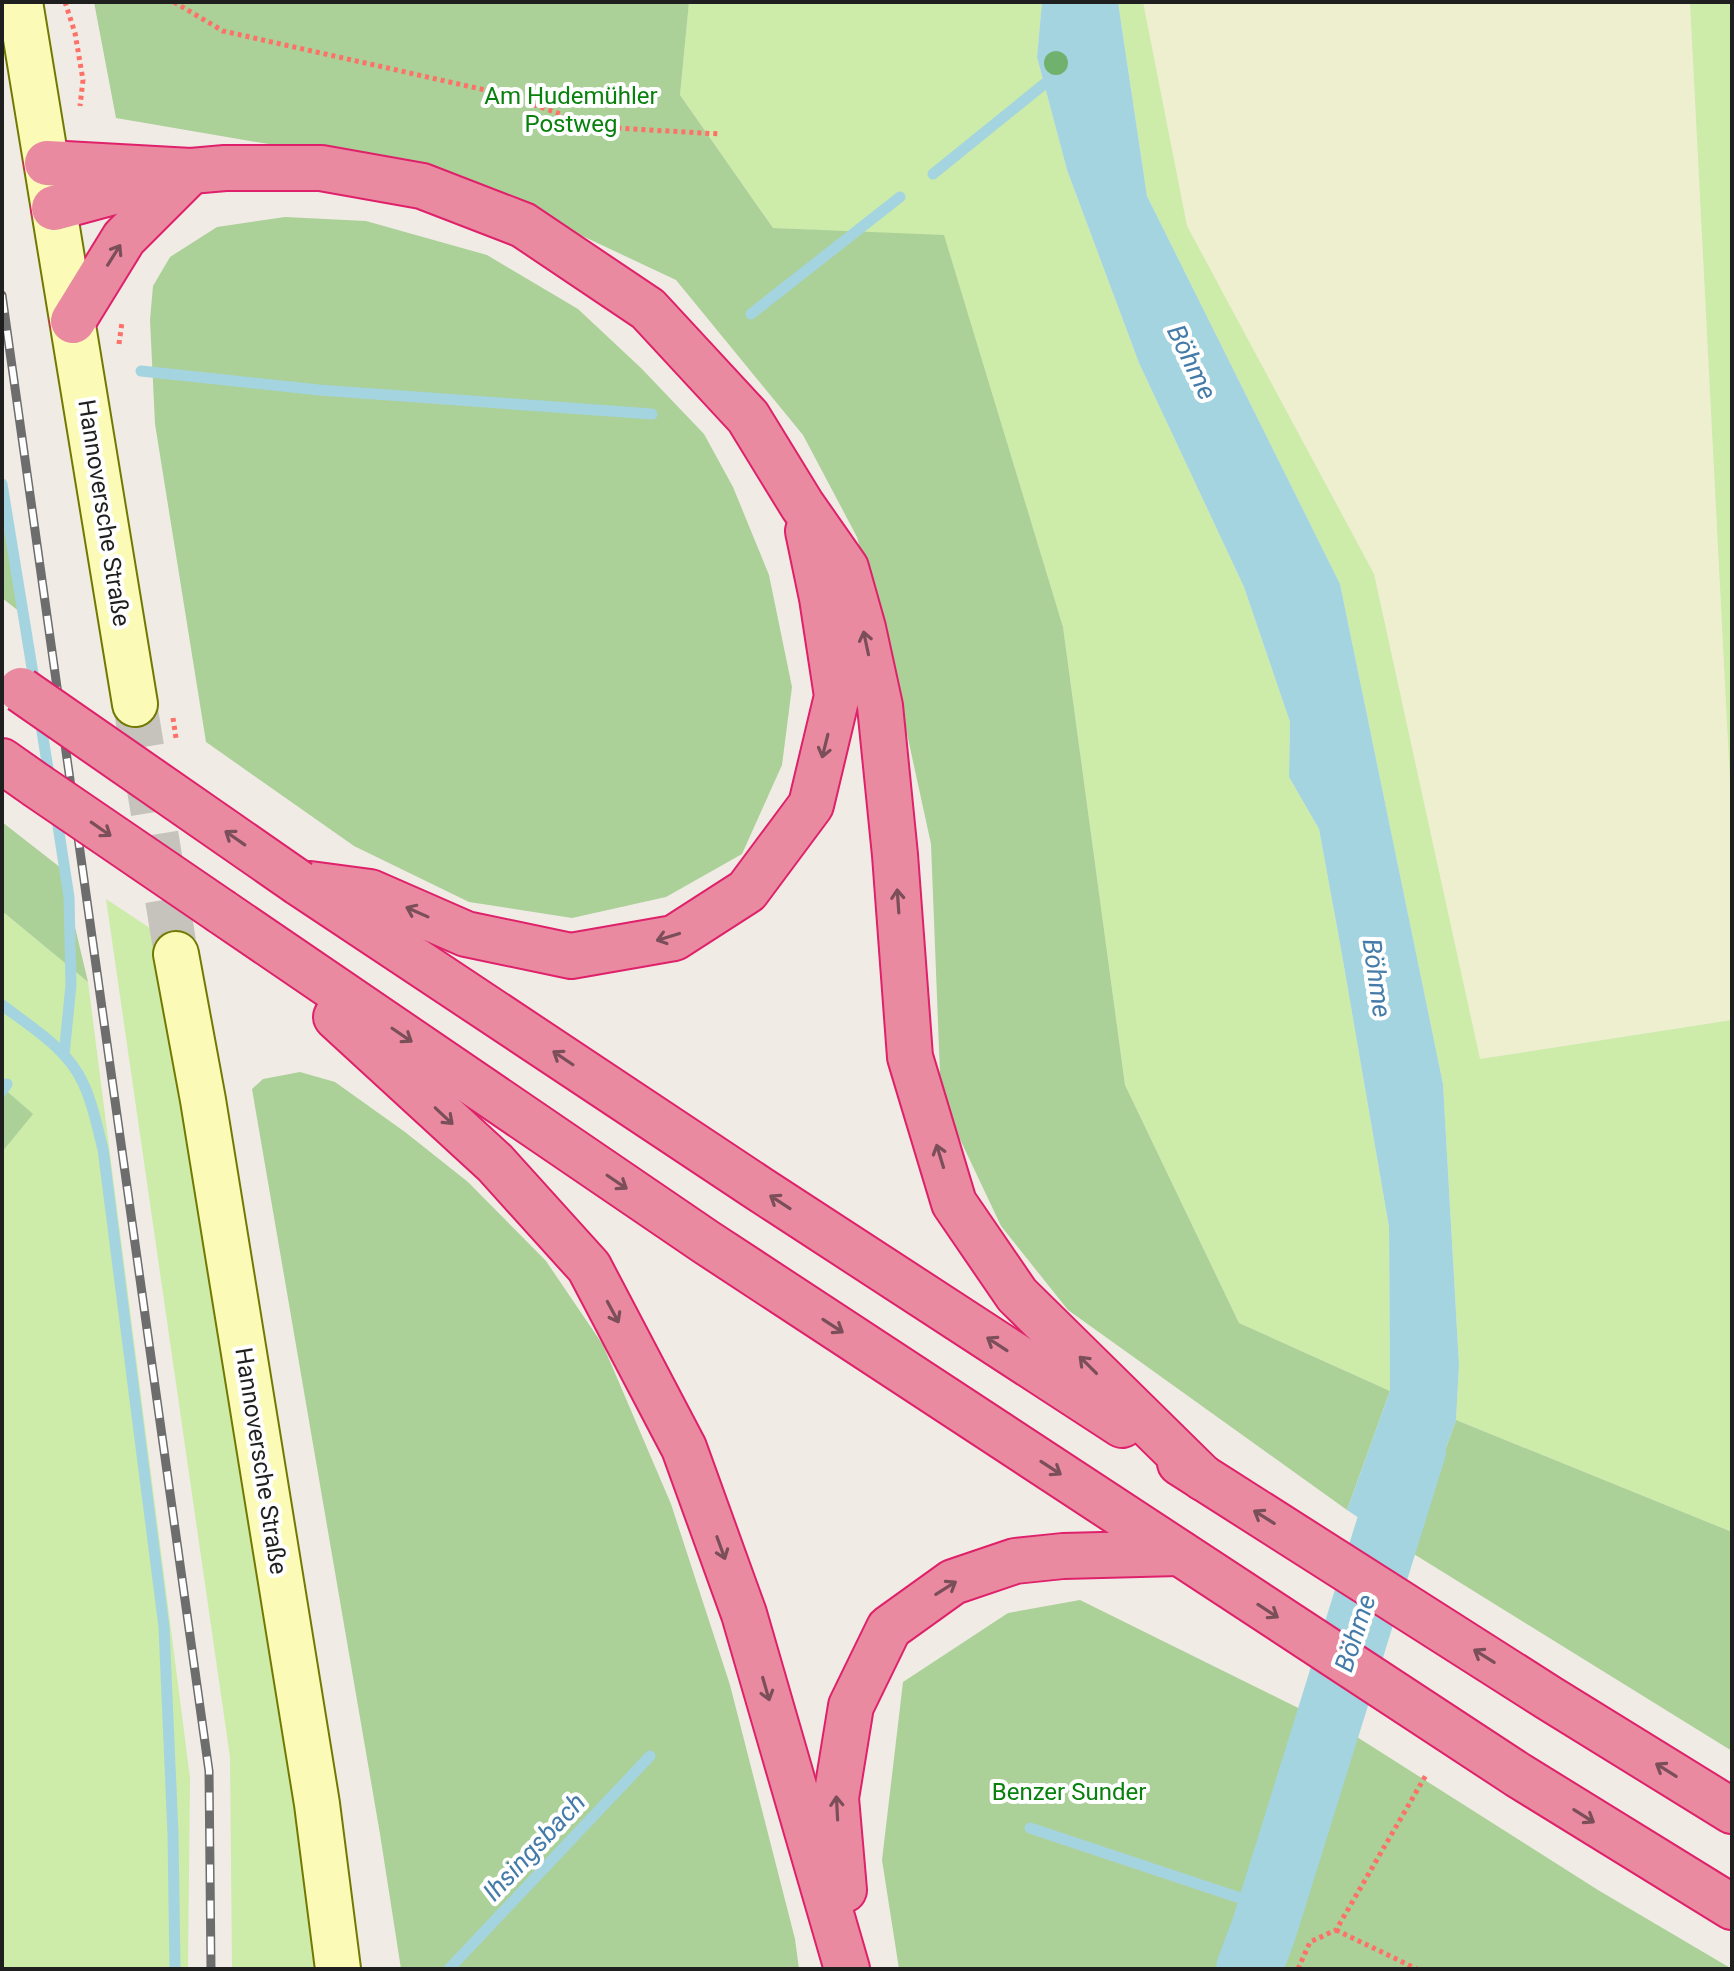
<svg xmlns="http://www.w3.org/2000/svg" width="1734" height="1971" viewBox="0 0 1734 1971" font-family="Roboto,sans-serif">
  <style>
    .farmland { fill: #eeefcf }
    .grass { fill: #cdeba9 }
    .forest { fill: #abd098 }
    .water { fill: #a4d4df }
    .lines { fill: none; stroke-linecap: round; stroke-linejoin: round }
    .stream { stroke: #a4d4df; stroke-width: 11 }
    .river { stroke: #a4d4df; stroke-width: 66 }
    .secondary-tunnel { stroke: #c6c3bd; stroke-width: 44; stroke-dasharray: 44 22; stroke-linecap: butt }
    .secondary-casing { stroke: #727902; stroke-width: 48 }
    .highway-casing { stroke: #df206a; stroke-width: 48 }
    .path { stroke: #fd7168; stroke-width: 5; stroke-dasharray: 4 4; stroke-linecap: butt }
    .secondary { stroke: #fbfbb7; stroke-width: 44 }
    .highway { stroke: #e98aa0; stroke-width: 44 }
    .rail-casing { stroke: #6d6d6d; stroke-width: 9 }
    .rail { stroke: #fff; stroke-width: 6; stroke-dasharray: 18; stroke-linecap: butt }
    .highway-bridge-casing { stroke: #df206a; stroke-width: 48; stroke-linecap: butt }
    .highway-bridge { stroke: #e98aa0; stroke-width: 44 }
    .tree { fill: #71b16e }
    .oneway { stroke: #7a4f59 }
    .labels { text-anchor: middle; stroke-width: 8; stroke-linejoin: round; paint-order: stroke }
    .park-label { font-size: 24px; fill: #09810d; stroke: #fff }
    .street-label { font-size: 24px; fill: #1f1f1f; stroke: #fff }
    .water-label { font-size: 26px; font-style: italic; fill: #457ba9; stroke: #fff }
  </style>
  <rect width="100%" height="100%" fill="#f0ece5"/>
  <!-- farmland -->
  <polygon class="farmland" points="1143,2 1690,2 1732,820 1732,1020 1480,1059 1374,574 1187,226"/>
  <!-- grass -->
  <g class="grass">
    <polygon points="689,2 1042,2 1037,57 1067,170 1139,363 1244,587 1290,722 1289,777 1319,829 1341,949 1389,1227 1390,1391 1239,1323 1125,1085 1063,627 944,236 773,228 680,95"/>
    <polygon points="1118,2 1143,2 1187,226 1374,574 1480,1059 1732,1020 1732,1532 1456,1420 1459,1365 1443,1084 1340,584 1147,196"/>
    <polygon points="1690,2 1732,2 1732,820"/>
    <polygon points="106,899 159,934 324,1955 325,1969 232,1969 230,1757"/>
    <polygon points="2,911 88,982 190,1778 188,1969 2,1969 2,1152 32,1114 2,1087"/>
  </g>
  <!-- forest -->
  <g class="forest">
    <polygon points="94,2 689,2 680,95 773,228 944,235 1063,627 1125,1085 1239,1323 1390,1391 1347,1510 1068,1310 1001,1226 941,1099 931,844 889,651 857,537 803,435 676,280 455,176 116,118"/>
    <polygon points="285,217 366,221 487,255 578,309 641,368 704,434 733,487 769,575 792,687 782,765 742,854 666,897 572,918 469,902 354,846 206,742 155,424 150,320 153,286 170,257 217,227"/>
    <polygon points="2,501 20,612 2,598"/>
    <polygon points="2,822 61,868 88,982 2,911"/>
    <polygon points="300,1072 335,1082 405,1132 468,1182 546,1261 603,1345 671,1504 730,1685 795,1939 799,1969 401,1969 380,1834 252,1089 263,1079"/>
    <polygon points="2,1087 33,1114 2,1152"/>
    <polygon points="1456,1420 1732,1532 1732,1751 1409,1551"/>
    <polygon points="1080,1600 1357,1737 1598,1890 1732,1969 899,1969 882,1860 903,1682 1008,1613"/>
  </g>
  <!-- water -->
  <polygon class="water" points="1042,2 1118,2 1147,196 1340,584 1443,1084 1459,1365 1456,1420 1409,1551 1347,1510 1390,1391 1389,1227 1341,949 1319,829 1289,777 1290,722 1244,587 1139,363 1067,170 1037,57"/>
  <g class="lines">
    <!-- stream -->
    <g class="stream">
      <polyline points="933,174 1048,81 1055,79"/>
      <polyline points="751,314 900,197"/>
      <polyline points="141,371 319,390 652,414"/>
      <polyline points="2,484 35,686"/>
      <polyline points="40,719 50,781"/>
      <polyline points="56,813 69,897 71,985 64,1055"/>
      <path d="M2,1005C31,1027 68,1049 83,1083C93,1103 97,1127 103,1149L164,1627L173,1834L175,1969"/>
      <polyline points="2,1091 7,1084"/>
      <polyline points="1030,1828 1270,1908"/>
      <polyline points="449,1969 650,1756"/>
    </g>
    <!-- river -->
    <polyline class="river" points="1249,1969 1263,1932 1413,1450"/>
    <!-- secondary-tunnel -->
    <polyline class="secondary-tunnel" points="135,704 176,954"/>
    <defs>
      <g id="secondary">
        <polyline points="20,2 135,704"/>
        <polyline points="176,954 203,1100 317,1804 338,1969"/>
      </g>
      <g id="highway">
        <polyline points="47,163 191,171 225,168 321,168 422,186 523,225 648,309 748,417 802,505 846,568 863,628 880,706 895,855 910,1057 954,1203 1017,1295 1203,1478"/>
        <polyline points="54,208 154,181"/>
        <polyline points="73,321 124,238 191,171"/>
        <polyline points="2,761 36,785"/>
        <polyline points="299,883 758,1188 1122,1425"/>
        <polyline points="310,884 370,892 466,934 571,956 674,938 747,891 811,805 837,696 822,598 808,531"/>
        <polyline points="222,912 706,1242 1518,1775 1732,1907"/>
        <polyline points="336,1017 495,1163 589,1267 684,1448 744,1614 847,1969"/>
        <polyline points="1180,1463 1549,1698 1732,1811"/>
        <polyline points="844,1890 836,1798 851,1706 889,1628 953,1582 1015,1561 1063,1556 1179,1553"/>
      </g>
    </defs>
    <!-- secondary casing -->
    <use href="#secondary" class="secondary-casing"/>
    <!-- highway casing -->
    <use href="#highway" class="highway-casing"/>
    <!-- path -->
    <g class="path">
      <polyline points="65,2 75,33 83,80 80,106"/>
      <polyline points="174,2 223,31 503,94 598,127 720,134"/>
      <polyline points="119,344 122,322"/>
      <polyline points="173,718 176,738"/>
      <polyline points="1336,1930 1417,1969"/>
      <polyline points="1298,1969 1310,1942 1336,1930 1426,1775"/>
    </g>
    <!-- secondary -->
    <use href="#secondary" class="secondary"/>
    <!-- highway -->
    <use href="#highway" class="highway"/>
    <defs>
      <polyline id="rail" points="2,295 209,1771 211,1969"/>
    </defs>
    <!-- rail casing -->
    <use href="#rail" class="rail-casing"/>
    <!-- rail -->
    <use href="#rail" class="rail"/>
    <defs>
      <g id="highway-bridge">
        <polyline points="21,690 299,883"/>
        <polyline points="36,785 222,912"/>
      </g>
    </defs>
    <!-- highway-bridge casing -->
    <use href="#highway-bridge" class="highway-bridge-casing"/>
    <!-- highway-bridge -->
    <use href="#highway-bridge" class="highway-bridge"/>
  </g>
  <!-- trees -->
  <circle class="tree" cx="1056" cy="63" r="12"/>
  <!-- one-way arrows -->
  <defs><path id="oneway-shaft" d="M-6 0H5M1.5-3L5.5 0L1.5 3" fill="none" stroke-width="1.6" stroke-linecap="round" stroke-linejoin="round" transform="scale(2)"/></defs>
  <g class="oneway">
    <use href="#oneway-shaft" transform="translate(114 255) rotate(-58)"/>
    <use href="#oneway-shaft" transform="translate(866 643) rotate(-102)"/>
    <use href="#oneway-shaft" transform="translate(825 746) rotate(104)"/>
    <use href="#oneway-shaft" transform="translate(101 829) rotate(35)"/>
    <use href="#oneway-shaft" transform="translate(235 838) rotate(-145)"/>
    <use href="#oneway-shaft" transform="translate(898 901) rotate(-94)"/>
    <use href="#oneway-shaft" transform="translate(417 912) rotate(-156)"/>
    <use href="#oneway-shaft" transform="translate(668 937) rotate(163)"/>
    <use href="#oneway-shaft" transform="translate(402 1035) rotate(34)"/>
    <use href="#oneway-shaft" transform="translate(563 1058) rotate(-146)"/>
    <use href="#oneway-shaft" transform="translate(444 1116) rotate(43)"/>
    <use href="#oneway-shaft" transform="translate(940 1156) rotate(-107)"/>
    <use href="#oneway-shaft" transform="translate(617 1182) rotate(34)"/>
    <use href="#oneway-shaft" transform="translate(780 1202) rotate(-147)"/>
    <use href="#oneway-shaft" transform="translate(613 1312) rotate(62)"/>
    <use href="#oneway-shaft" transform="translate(833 1326) rotate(33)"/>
    <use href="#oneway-shaft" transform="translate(997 1344) rotate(-147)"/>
    <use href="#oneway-shaft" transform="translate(1088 1365) rotate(-135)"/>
    <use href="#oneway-shaft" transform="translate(1051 1468) rotate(33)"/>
    <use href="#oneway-shaft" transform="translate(1264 1517) rotate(-148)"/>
    <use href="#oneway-shaft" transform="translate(721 1548) rotate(70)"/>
    <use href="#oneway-shaft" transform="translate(946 1588) rotate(-32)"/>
    <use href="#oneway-shaft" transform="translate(1268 1611) rotate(33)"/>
    <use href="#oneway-shaft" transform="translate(1484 1656) rotate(-148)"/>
    <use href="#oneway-shaft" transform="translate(766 1689) rotate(74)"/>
    <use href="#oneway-shaft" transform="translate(1666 1770) rotate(-148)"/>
    <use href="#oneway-shaft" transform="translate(837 1808) rotate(-93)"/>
    <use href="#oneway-shaft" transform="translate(1584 1816) rotate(32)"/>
  </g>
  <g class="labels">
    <!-- park labels -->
    <g class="park-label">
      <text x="571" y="104">Am Hudemühler<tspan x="571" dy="28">Postweg</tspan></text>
      <text x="1069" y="1800">Benzer Sunder</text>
    </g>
    <!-- street labels -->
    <g class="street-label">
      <text transform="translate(104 513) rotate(81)" y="8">Hannoversche Straße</text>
      <text transform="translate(261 1461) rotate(81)" y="8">Hannoversche Straße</text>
    </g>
    <!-- water labels -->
    <g class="water-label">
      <text transform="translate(1192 362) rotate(64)" y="9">Böhme</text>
      <text transform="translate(1377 978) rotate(82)" y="9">Böhme</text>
      <text transform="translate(1355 1633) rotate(-72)" y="9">Böhme</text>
      <text transform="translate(534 1847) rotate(-47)" y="9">Ihsingsbach</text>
    </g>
  </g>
  <!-- border -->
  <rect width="1734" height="1971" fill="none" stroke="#1f1f1f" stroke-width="8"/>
</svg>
